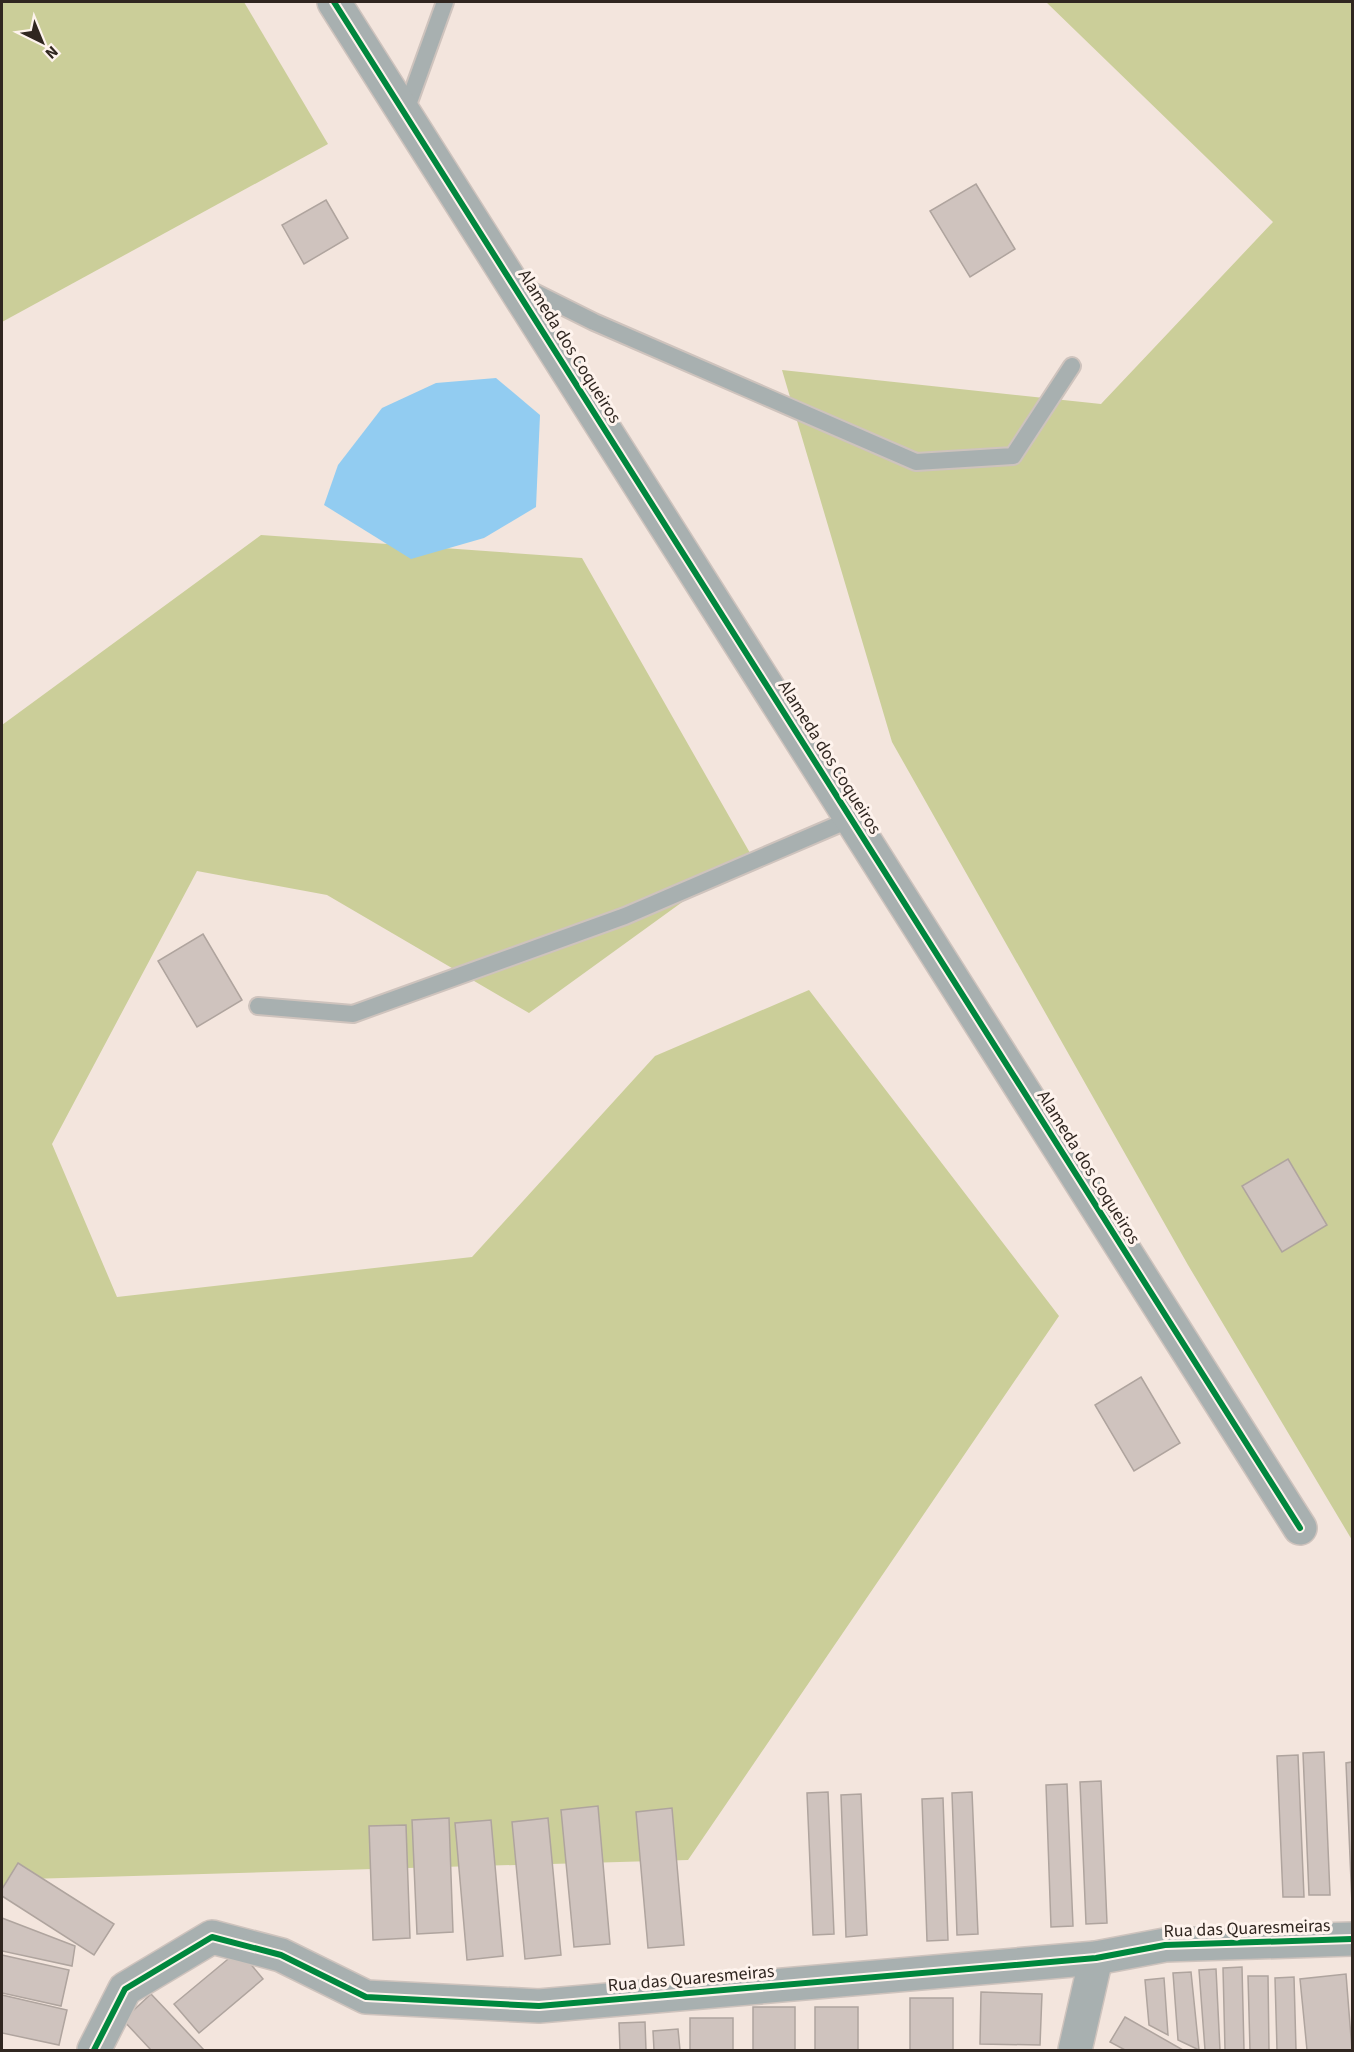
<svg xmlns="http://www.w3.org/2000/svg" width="1354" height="2052" viewBox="0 0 1354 2052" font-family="'Source Sans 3',sans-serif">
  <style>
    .forest { fill: #cbce99 }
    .water { fill: #92ccf1 }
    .building { fill: #cfc3be; stroke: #afa49e; stroke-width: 1.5 }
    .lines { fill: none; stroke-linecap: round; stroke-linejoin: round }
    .service-casing { stroke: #cec3bd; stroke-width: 20 }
    .minor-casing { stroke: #cec3bd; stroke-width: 36 }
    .service { stroke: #a8b0b0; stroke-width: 16 }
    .minor { stroke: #a8b0b0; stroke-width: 33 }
    .cycleway-casing { stroke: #fef3ed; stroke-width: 10 }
    .cycleway { stroke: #00873e; stroke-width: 6 }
    .labels { text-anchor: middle; stroke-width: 6; stroke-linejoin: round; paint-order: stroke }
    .street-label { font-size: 18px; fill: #302620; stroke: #fef3ed }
  </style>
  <rect width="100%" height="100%" fill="#f3e5dd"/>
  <!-- forest -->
  <g class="forest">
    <polygon points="2,2 244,2 328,144 2,322"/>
    <polygon points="1046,2 1352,2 1352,1540 1188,1265 892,742 782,370 1101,404 1273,222"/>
    <polygon points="261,535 582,558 750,853 529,1013 327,895 197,871 52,1144 117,1297 472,1257 655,1056 809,990 1059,1316 688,1860 28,1879 2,1896 2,725"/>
  </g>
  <!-- water -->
  <polygon class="water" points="496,378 540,415 536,507 484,538 411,559 324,505 338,465 382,408 436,383"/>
  <!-- building -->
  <g class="building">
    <polygon points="976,184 1015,249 970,277 930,211"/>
    <polygon points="326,200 348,238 304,264 282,225"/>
    <polygon points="203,934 242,1000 197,1027 158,961"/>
    <polygon points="1288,1159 1327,1225 1282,1252 1242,1186"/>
    <polygon points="1141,1377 1180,1443 1134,1471 1095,1405"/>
    <polygon points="1324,1752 1330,1895 1309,1895 1303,1753"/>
    <polygon points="1298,1755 1304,1897 1283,1897 1277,1756"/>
    <polygon points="1352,1762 1352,1904 1346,1763"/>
    <polygon points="1101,1781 1107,1923 1086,1924 1080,1782"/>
    <polygon points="1067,1784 1073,1926 1051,1927 1046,1785"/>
    <polygon points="828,1792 834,1934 813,1935 807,1793"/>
    <polygon points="972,1792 978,1934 957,1935 952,1793"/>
    <polygon points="861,1794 867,1935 846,1937 841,1795"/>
    <polygon points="943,1798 948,1940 927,1941 922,1799"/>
    <polygon points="598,1806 610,1944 574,1947 561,1810"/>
    <polygon points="672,1808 684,1945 648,1948 636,1812"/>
    <polygon points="449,1818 453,1932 417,1934 412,1820"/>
    <polygon points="548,1818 561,1955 525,1959 512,1822"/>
    <polygon points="491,1820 503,1956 467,1960 455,1823"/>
    <polygon points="406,1825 410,1938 373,1940 369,1826"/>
    <polygon points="18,1863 114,1924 94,1955 2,1896 2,1889"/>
    <polygon points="2,1918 75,1946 72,1966 2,1951"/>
    <polygon points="239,1950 263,1979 199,2033 174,2004"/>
    <polygon points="2,1955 69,1970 61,2006 2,1993"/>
    <polygon points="1242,1967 1244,2050 1225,2050 1223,1968"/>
    <polygon points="1216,1969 1220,2050 1205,2050 1199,1970"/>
    <polygon points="1191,1972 1199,2050 1178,2040 1173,1973"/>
    <polygon points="1346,1974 1352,2050 1307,2050 1300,1979"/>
    <polygon points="1248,1976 1268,1976 1269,2050 1250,2050"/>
    <polygon points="1294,1977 1296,2050 1277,2050 1275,1978"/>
    <polygon points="1164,1978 1168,2035 1149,2025 1145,1980"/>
    <polygon points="981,1992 1042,1994 1040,2045 980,2044"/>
    <polygon points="151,1994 204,2050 151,2050 123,2020"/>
    <polygon points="2,1995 67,2010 59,2045 2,2033"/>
    <rect x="910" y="1998" width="43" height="52"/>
    <rect x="753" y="2007" width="42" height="43"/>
    <rect x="815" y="2007" width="43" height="43"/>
    <polygon points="1125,2017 1183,2050 1125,2050 1110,2042"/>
    <rect x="690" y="2018" width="43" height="32"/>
    <polygon points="645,2022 646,2050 620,2050 619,2023"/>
    <polygon points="678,2029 680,2050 654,2050 653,2031"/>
  </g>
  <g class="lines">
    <defs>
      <g id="service">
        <polyline points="405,113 445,2"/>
        <polyline points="518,284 594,322 916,462 1013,456 1072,366"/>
        <polyline points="258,1006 353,1014 625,916 851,819"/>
      </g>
      <g id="minor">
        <polyline points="334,2 1300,1528"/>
        <polyline points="94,2050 125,1989 212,1937 281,1955 366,1997 539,2006 1096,1958 1165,1945 1352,1939"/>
        <polyline points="1075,2050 1096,1958"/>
      </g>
    </defs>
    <!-- service casing -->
    <use href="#service" class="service-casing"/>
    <!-- minor casing -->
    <use href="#minor" class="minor-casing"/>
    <!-- service -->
    <use href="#service" class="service"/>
    <!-- minor -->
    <use href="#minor" class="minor"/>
    <defs>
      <g id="cycleway">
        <polyline points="334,2 1300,1528"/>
        <polyline points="94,2050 125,1989 212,1937 281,1955 366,1997 539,2006 1096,1958 1165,1945 1352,1939"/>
      </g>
    </defs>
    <!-- cycleway casing -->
    <use href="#cycleway" class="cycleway-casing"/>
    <!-- cycleway -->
    <use href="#cycleway" class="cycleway"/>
  </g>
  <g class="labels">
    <!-- street labels -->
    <g class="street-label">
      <text transform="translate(570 346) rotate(58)" y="6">Alameda dos Coqueiros</text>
      <text transform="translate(830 757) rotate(58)" y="6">Alameda dos Coqueiros</text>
      <text transform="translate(1089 1167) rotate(58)" y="6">Alameda dos Coqueiros</text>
      <text transform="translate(1247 1928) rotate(-2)" y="6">Rua das Quaresmeiras</text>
      <text transform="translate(691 1978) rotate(-5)" y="6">Rua das Quaresmeiras</text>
    </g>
  </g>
  <!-- border -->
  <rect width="1354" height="2052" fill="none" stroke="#302620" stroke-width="6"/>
  <!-- north arrow -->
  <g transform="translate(42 42) rotate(137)" stroke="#fef3ed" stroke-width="4.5" paint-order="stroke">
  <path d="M0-4.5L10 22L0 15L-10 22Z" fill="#302620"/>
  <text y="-9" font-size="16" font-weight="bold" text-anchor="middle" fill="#302620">N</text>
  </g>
</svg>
